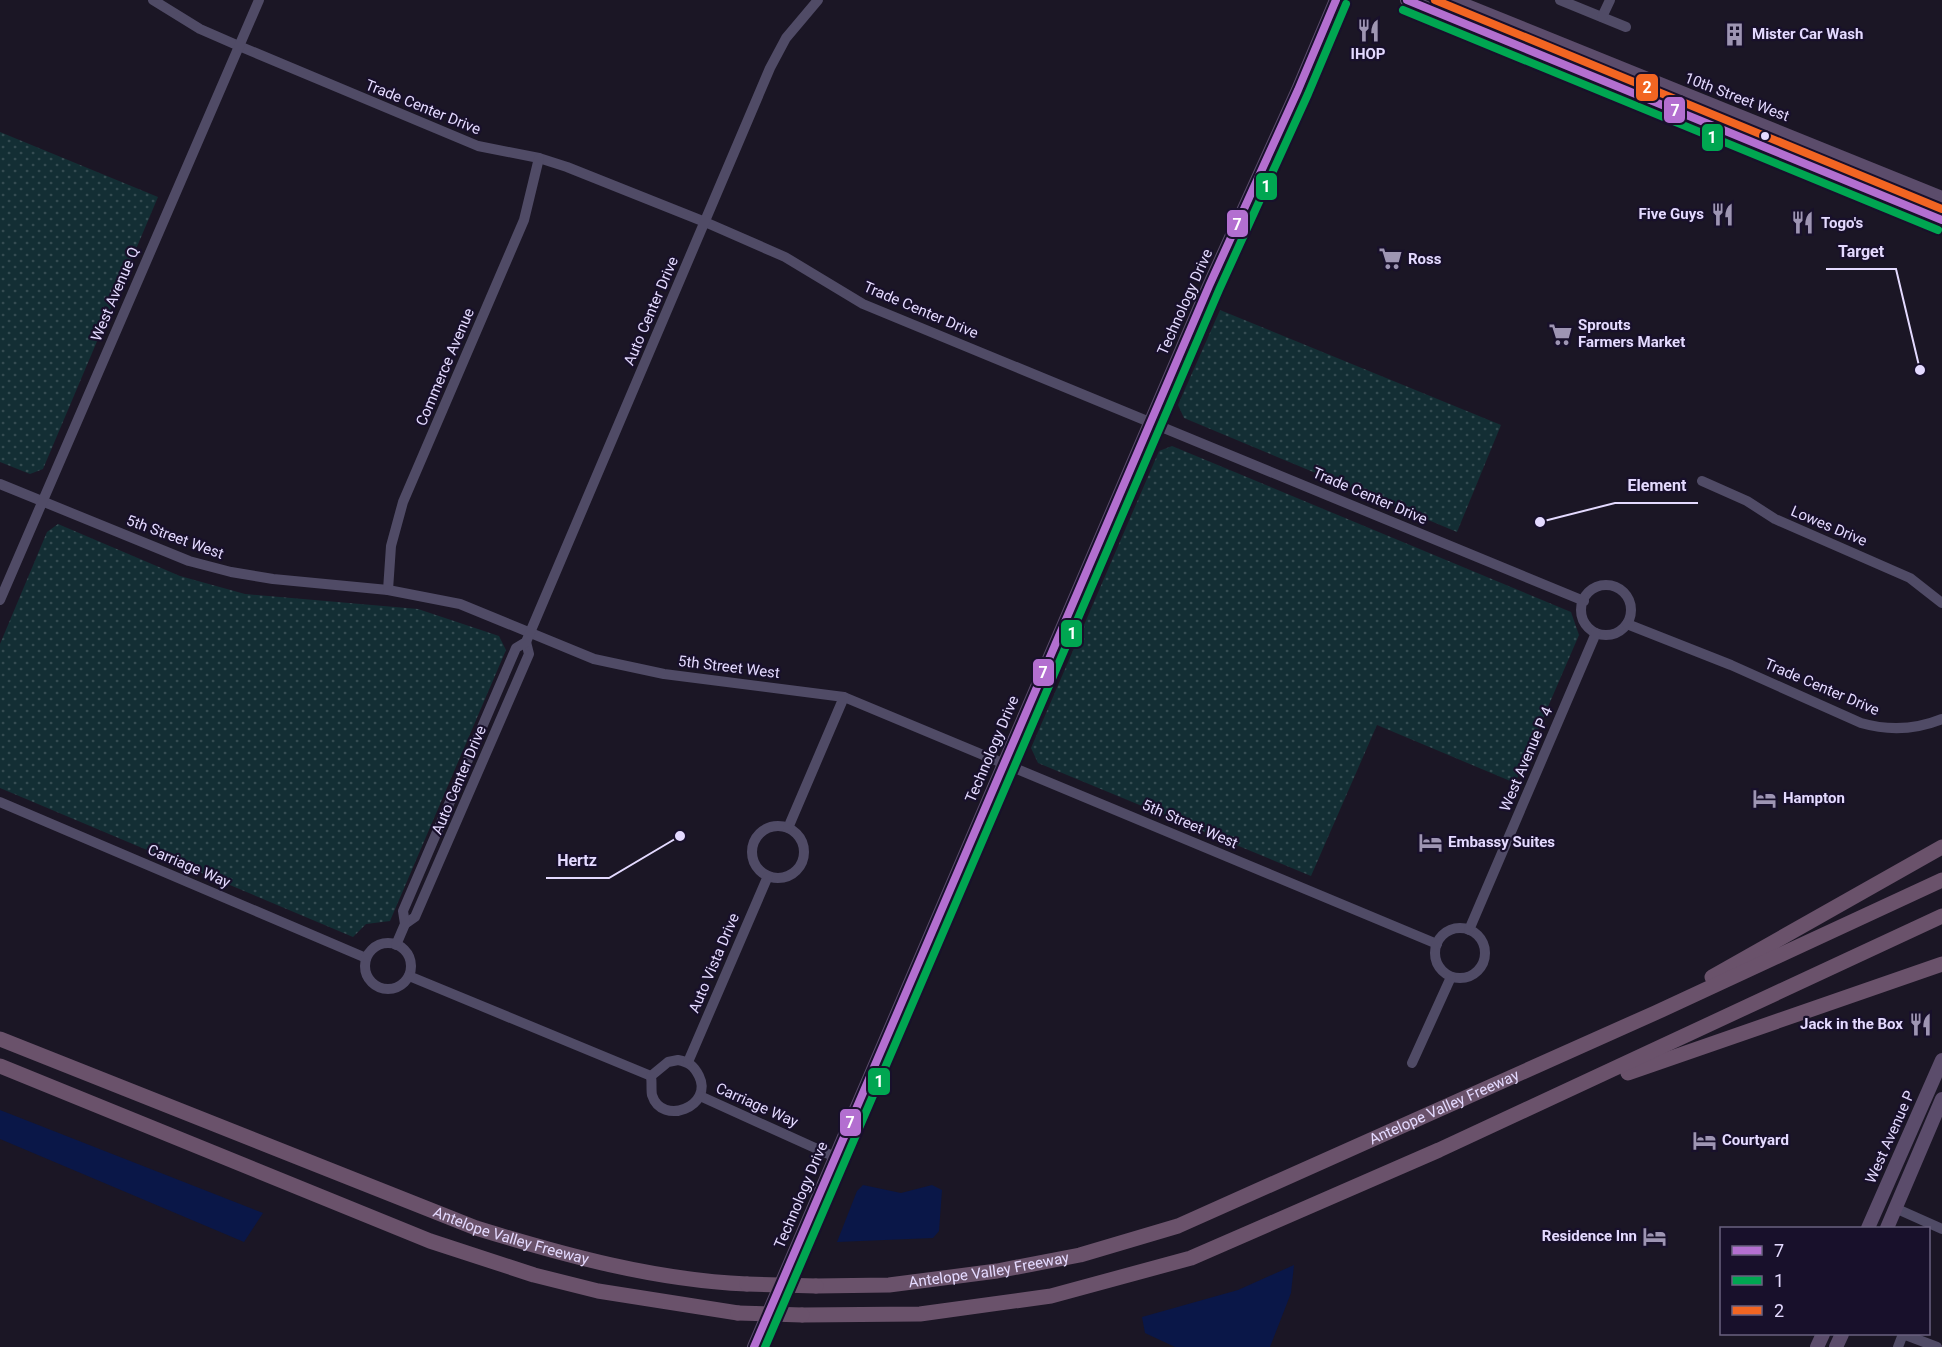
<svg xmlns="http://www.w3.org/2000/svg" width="1942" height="1347" viewBox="0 0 1942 1347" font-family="Roboto,sans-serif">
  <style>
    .grass { fill: url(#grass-dots) }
    .water { fill: #0a1748 }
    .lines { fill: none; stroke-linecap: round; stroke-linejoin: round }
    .minor { stroke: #504b66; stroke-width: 10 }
    .major { stroke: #5b4c6b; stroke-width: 14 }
    .highway { stroke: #6a526b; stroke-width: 15 }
    .highway-bridge { stroke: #6a526b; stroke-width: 15 }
    .bus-1-casing { stroke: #18102b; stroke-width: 12 }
    .bus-2-casing { stroke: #18102b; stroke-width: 12 }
    .bus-3-casing { stroke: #18102b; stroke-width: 12 }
    .bus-1 { stroke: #b36fd0; stroke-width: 8 }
    .bus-2 { stroke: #00a651; stroke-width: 8 }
    .bus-3 { stroke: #f26522; stroke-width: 8 }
    .bus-dot { fill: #e4daff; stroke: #18102b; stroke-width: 2 }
    .labels { text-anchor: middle; stroke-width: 4.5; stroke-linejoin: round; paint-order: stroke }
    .poi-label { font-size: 15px; font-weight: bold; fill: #e4daff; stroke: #18102b; text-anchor: start }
    .street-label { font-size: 15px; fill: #e4daff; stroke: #18102b }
    .leader { fill: none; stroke: #e4daff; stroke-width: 2 }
    .callout-dot { fill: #e4daff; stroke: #18102b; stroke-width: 2 }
    .callout-label { font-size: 16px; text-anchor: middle; font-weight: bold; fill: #e4daff; stroke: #18102b; stroke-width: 4.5; stroke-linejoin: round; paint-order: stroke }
    .line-badge { stroke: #18102b; stroke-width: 2 }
    .badge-label { font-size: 16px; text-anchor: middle; font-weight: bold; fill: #fff }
  </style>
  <defs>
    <pattern id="grass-dots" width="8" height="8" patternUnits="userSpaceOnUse" patternTransform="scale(1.5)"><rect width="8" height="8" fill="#132e34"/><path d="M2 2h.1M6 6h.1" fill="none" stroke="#354c52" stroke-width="1.8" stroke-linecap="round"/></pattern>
  </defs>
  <rect width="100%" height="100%" fill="#1b1625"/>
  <!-- grass -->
  <g class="grass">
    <polygon points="0,132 158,197 43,469 30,474 0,462"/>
    <polygon points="1220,310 1501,425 1457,532 1184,418 1178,405"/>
    <polygon points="1172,446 1571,612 1579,635 1515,783 1377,725 1311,876 1038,763 1031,748 1159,451"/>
    <polygon points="58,524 180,576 245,594 418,609 499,636 506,650 390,921 366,924 353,937 0,788 0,644 47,532"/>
  </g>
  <!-- water -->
  <g class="water">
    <polygon points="0,1110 263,1213 244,1242 0,1139"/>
    <polygon points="863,1185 901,1193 932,1185 942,1190 939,1231 933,1238 837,1242 857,1191"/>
    <polygon points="1294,1265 1291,1293 1270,1347 1175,1347 1145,1333 1142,1317 1238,1290"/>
  </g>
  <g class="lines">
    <!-- minor -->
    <g class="minor">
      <polyline points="153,0 200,29 239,46 478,146 539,158 567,167 705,222 785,257 863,304 1584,601"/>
      <polyline points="1560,0 1626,27"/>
      <polyline points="1602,17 1610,0"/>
      <polyline points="1702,481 1747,501 1775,519 1910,578 1942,603"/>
      <polyline points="0,484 189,561 231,572 273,579 388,590 460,604 594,659 664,674 844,697 1437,944"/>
      <circle cx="1606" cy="610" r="25"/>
      <polyline points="388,590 391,546 403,502 524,220 539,158"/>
      <polyline points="0,600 259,0"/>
      <path d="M1627,624L1731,665L1861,723C1889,731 1915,730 1942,719"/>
      <polyline points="0,802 366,958"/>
      <circle cx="778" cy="852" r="26"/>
      <polyline points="788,828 844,697"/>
      <polyline points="405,924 415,917 529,654 526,642"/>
      <circle cx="1460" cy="953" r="25"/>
      <polyline points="1469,930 1596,633"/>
      <circle cx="388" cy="966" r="23"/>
      <polyline points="396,945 405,924 403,911 516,648 526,642 770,68 786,38 818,0"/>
      <polyline points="409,976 651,1076"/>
      <path d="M678,1060C689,1062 694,1066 699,1076C714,1106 662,1127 652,1095C651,1090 652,1082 651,1076L668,1062Z"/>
      <polyline points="688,1062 768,876"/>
      <polyline points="1412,1063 1451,977"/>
      <polyline points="700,1096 835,1157"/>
      <polyline points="1895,1208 1942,1229"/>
      <polyline points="1898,1347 1903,1334 1937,1347"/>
    </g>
    <!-- major -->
    <g class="major">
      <polyline points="1407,0 1942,220"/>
      <polyline points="1452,0 1942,198"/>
      <path d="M1895,195C1909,196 1931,206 1942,204"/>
      <polyline points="1868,1228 1942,1060"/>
      <polyline points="1887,1228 1942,1099"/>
      <polyline points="754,1347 1209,286 1298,90 1336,0"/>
      <polyline points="1817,1347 1823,1334"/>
      <polyline points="1836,1347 1842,1334"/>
    </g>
    <!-- highway -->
    <g class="highway">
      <polyline points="1712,977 1942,847"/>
      <path id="s1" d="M0,1039L476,1228C564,1255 654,1280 747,1284"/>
      <polyline points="0,1066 430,1241 534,1275 598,1291 738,1313"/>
      <polyline points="1628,1073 1942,964"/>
      <path id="s2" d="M816,1286L889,1285L997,1271L1080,1255L1178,1226L1655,1013L1942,880"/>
      <polyline points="802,1315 920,1314 1051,1296 1191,1258 1439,1150 1942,916"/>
    </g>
    <!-- highway-bridge -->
    <g class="highway-bridge">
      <polyline points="747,1284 816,1286"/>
      <polyline points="738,1313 802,1315"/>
    </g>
    <defs>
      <g id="bus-1">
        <polyline points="1407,0 1942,220"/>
        <polyline points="754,1347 1209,286 1298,90 1336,0"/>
      </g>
      <g id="bus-2">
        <polyline points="1403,10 1938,230"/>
        <polyline points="765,1347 1219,290 1308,94 1346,4"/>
      </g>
      <polyline id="bus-3" points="1435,0 1942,209"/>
    </defs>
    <!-- bus-1 casing -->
    <use href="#bus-1" class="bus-1-casing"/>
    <!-- bus-2 casing -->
    <use href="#bus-2" class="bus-2-casing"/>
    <!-- bus-3 casing -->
    <use href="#bus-3" class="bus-3-casing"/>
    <!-- bus-1 -->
    <use href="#bus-1" class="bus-1"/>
    <!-- bus-2 -->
    <use href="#bus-2" class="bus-2"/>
    <!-- bus-3 -->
    <use href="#bus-3" class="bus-3"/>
  </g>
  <!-- icons -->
  <defs>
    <symbol id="restaurant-bare" viewBox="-9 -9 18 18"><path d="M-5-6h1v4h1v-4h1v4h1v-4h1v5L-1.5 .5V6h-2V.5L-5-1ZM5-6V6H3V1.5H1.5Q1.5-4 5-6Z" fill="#9e95b3" stroke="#18102b" stroke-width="2.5" paint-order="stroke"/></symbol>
    <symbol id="building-bare" viewBox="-9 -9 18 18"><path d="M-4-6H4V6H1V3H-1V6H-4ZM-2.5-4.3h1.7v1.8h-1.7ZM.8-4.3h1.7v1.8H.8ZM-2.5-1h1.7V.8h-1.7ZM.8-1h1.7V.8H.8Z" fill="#9e95b3" stroke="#18102b" stroke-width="2.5" paint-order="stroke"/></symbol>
    <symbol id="supermarket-bare" viewBox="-9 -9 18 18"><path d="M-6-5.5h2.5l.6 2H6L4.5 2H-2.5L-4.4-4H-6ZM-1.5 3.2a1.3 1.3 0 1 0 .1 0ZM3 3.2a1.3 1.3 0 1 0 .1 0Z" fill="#9e95b3" stroke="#18102b" stroke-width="2.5" paint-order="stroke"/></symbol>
    <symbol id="hotel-bare" viewBox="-9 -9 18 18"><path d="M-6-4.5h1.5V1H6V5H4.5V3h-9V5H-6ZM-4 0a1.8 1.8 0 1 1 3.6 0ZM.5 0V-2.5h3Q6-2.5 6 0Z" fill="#9e95b3" stroke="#18102b" stroke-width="2.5" paint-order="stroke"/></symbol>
  </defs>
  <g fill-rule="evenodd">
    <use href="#restaurant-bare" x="1352" y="14" width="33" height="33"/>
    <use href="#building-bare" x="1718" y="18" width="33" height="33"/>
    <use href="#restaurant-bare" x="1706" y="198" width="33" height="33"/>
    <use href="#restaurant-bare" x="1786" y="206" width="33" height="33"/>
    <use href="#supermarket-bare" x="1374" y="242" width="33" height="33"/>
    <use href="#supermarket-bare" x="1544" y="318" width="33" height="33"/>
    <use href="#hotel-bare" x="1748" y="782" width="33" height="33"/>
    <use href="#hotel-bare" x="1414" y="826" width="33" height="33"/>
    <use href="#restaurant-bare" x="1904" y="1008" width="33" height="33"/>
    <use href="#hotel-bare" x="1688" y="1124" width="33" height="33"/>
    <use href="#hotel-bare" x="1638" y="1220" width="33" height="33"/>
  </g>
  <!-- markers -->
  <circle class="bus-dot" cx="1765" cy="136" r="5"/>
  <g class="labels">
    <!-- poi labels -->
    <g class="poi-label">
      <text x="1752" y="39">Mister Car Wash</text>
      <text x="1368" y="59" text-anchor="middle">IHOP</text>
      <text x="1704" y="219" text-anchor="end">Five Guys</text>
      <text x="1821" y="228">Togo's</text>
      <text x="1408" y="264">Ross</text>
      <text x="1578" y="330">Sprouts<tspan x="1578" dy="17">Farmers Market</tspan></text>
      <text x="1783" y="803">Hampton</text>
      <text x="1448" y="847">Embassy Suites</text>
      <text x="1903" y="1029" text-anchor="end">Jack in the Box</text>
      <text x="1722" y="1145">Courtyard</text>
      <text x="1637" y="1241" text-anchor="end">Residence Inn</text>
    </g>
    <!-- street labels -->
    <g class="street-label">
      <text transform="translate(1737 97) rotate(21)" y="5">10th Street West</text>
      <text transform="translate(423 107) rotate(22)" y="5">Trade Center Drive</text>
      <text transform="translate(115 294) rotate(-67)" y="5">West Avenue Q</text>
      <text transform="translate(1185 302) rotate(-66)" y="5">Technology Drive</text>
      <text transform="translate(921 310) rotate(23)" y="5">Trade Center Drive</text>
      <text transform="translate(651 311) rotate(-67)" y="5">Auto Center Drive</text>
      <text transform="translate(445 367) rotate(-67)" y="5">Commerce Avenue</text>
      <text transform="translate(1370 496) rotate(23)" y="5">Trade Center Drive</text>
      <text transform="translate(1829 526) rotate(23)" y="5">Lowes Drive</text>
      <text transform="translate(175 537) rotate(20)" y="5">5th Street West</text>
      <text transform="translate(729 667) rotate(7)" y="5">5th Street West</text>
      <text transform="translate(1822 687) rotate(23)" y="5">Trade Center Drive</text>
      <text transform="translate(992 749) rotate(-67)" y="5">Technology Drive</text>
      <text transform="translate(1526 759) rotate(-67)" y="5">West Avenue P 4</text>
      <text transform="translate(459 780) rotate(-67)" y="5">Auto Center Drive</text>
      <text transform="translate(1190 824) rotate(23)" y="5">5th Street West</text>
      <text transform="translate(189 866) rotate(23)" y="5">Carriage Way</text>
      <text transform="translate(714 963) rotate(-67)" y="5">Auto Vista Drive</text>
      <text transform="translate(757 1105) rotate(24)" y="5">Carriage Way</text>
      <text dy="5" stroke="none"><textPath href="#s2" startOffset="660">Antelope Valley Freeway</textPath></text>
      <text transform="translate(1890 1137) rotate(-66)" y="5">West Avenue P</text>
      <text transform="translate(801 1195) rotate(-67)" y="5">Technology Drive</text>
      <text dy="5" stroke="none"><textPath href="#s1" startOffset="548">Antelope Valley Freeway</textPath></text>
      <text dy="5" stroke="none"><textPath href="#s2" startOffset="174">Antelope Valley Freeway</textPath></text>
    </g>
  </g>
  <!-- callouts -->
  <path class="leader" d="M1920 370L1896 269H1826M1540 522L1615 503H1698M680 836L609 878H546"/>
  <g class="callout-dot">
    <circle cx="1920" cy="370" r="6"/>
    <circle cx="1540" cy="522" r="6"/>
    <circle cx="680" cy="836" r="6"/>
  </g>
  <g class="callout-label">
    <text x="1861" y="257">Target</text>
    <text x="1657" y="491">Element</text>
    <text x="577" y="866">Hertz</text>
  </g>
  <g class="line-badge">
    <rect x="1635" y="73" width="24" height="29" rx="6" fill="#f26522"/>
    <rect x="1663" y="96" width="23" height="28" rx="6" fill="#b36fd0"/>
    <rect x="1701" y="123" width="23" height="29" rx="6" fill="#00a651"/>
    <rect x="1255" y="172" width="23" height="29" rx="6" fill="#00a651"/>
    <rect x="1226" y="209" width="23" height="29" rx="6" fill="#b36fd0"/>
    <rect x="1060" y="619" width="23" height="29" rx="6" fill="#00a651"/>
    <rect x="1032" y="658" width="23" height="29" rx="6" fill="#b36fd0"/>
    <rect x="867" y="1067" width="24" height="29" rx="6" fill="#00a651"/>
    <rect x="839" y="1108" width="23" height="29" rx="6" fill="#b36fd0"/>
  </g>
  <g class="badge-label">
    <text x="1647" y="93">2</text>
    <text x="1675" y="116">7</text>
    <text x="1712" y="143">1</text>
    <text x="1266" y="192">1</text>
    <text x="1237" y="230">7</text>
    <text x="1072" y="639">1</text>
    <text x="1043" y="678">7</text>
    <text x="879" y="1087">1</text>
    <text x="850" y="1128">7</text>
  </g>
  <!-- legend -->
  <rect x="1720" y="1227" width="210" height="108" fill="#18102b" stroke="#6a6180" stroke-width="1.5"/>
  <rect x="1732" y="1246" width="30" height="9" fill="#b36fd0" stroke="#6a6180" stroke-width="1.5"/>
  <text x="1774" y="1257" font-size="18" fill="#e4daff">7</text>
  <rect x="1732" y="1276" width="30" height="9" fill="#00a651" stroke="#6a6180" stroke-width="1.5"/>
  <text x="1774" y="1287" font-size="18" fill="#e4daff">1</text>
  <rect x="1732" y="1306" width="30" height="9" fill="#f26522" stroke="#6a6180" stroke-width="1.5"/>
  <text x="1774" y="1317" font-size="18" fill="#e4daff">2</text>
</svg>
